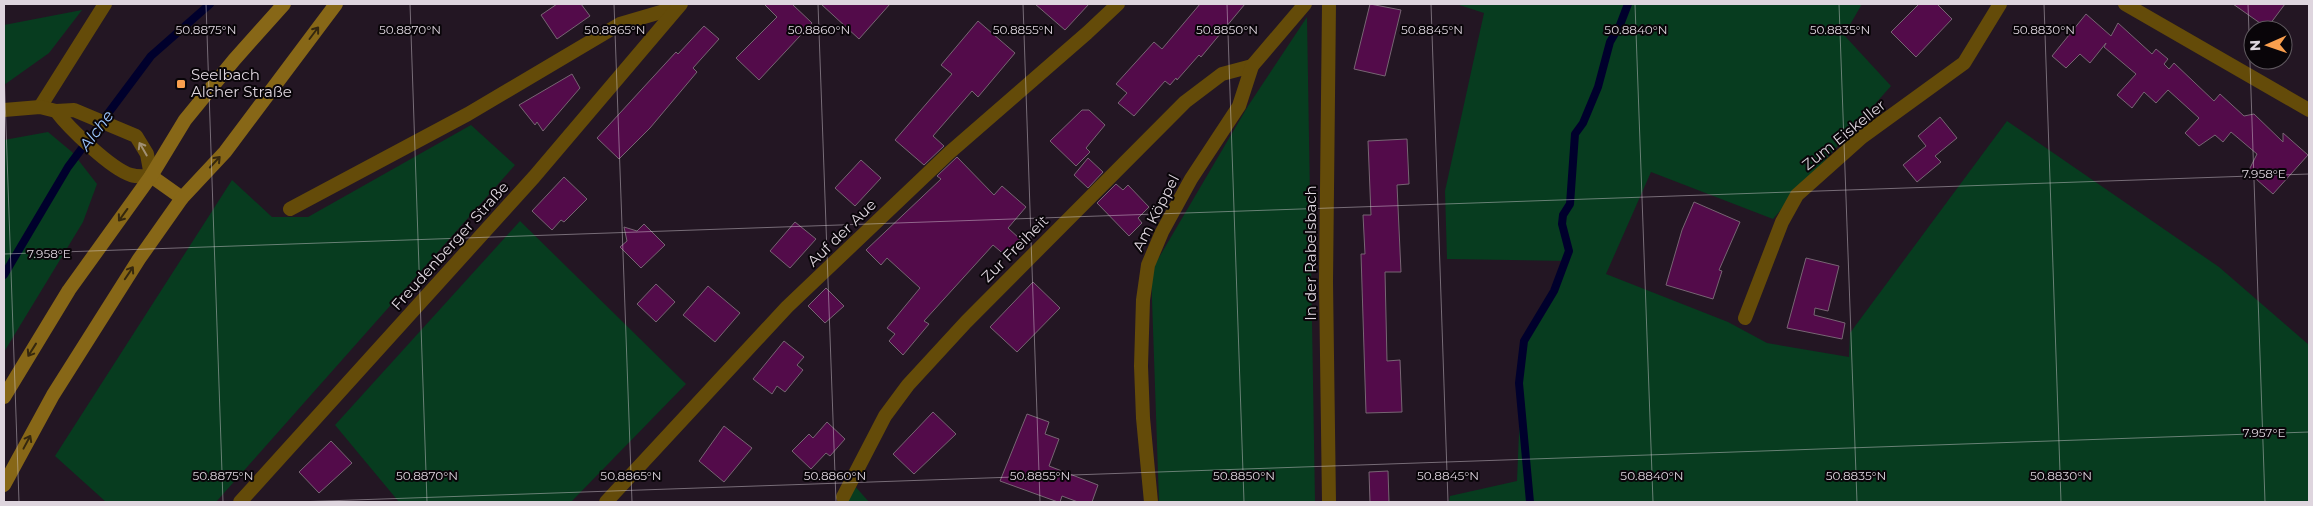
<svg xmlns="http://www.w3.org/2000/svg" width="2313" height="506" viewBox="0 0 2313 506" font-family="Montserrat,sans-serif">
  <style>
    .green { fill: #073c1f }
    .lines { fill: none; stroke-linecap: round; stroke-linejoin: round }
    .stream { stroke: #00002c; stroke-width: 8 }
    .building { fill: #530b4a; stroke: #776573 }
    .minor { stroke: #644b09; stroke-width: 14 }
    .tertiary { stroke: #644b09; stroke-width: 14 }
    .secondary { stroke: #876717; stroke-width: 14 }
    .oneway { stroke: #35270e }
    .oneway2 { stroke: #a19074 }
    .ticks { fill: none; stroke: #ded5de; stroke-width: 1; stroke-opacity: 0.45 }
    .poi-dot { fill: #fa9f4e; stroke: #090509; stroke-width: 2 }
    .labels { text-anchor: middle; stroke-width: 4; stroke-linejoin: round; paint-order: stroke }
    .poi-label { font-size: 15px; fill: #ded5de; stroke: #090509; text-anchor: start }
    .street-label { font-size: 15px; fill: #ded5de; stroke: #090509 }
    .water-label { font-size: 16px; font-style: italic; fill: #9cc6ff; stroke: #090509 }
    .ticks-label { font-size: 12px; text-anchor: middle; fill: #ded5de; stroke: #090509; stroke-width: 4; stroke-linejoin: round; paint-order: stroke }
  </style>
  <rect width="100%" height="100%" fill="#231623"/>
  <!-- green -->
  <g class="green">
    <polygon points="1456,4 1862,4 1844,35 1891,86 1773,219 1651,172 1606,274 1728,322 1767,343 1849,357 1850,333 2007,121 2219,267 2309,345 2309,502 1449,502 1450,496 1517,481 1523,336 1569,261 1447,259 1445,191 1484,13"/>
    <polygon points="82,10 49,53 4,85 4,25"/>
    <polygon points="1307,17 1315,502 1159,502 1151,271 1248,106"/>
    <polygon points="471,125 515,165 216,502 106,502 55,456 232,180 272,217 308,217"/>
    <polygon points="48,132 72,152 97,184 83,222 4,352 4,140"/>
    <polygon points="520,221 686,384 571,502 399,502 335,425"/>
    <polygon points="854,485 869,502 844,502"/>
  </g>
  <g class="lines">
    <!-- stream -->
    <g class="stream">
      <polyline points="4,275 68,167 151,56 210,4"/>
      <polyline points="1530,502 1519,383 1524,341 1554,291 1569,251 1562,224 1563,215 1570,204 1575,134 1583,123 1598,87 1610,42 1620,25 1628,4"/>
    </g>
  </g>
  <!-- building -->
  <g class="building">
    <polygon points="557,4 581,4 590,16 557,39 541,15"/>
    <polygon points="764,4 792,4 812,23 759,80 736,58 777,17"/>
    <polygon points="821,4 890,4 859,39"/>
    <polygon points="1035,4 1089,4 1065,30"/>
    <polygon points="1200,4 1245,4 1201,57 1199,55 1177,80 1176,78 1170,85 1165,81 1134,116 1118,103 1127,93 1116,84 1154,42 1162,49"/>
    <polygon points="1370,4 1401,10 1385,76 1354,69"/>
    <polygon points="1919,4 1937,4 1952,19 1916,57 1891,32"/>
    <polygon points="2233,4 2285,4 2267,28"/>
    <polygon points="2086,14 2111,36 2118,23 2152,54 2156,49 2168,59 2164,64 2169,69 2174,63 2214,101 2220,94 2244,116 2254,114 2283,142 2283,133 2308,155 2273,194 2248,172 2257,154 2231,132 2223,142 2215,135 2199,146 2185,133 2199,118 2168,90 2156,103 2144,92 2132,108 2117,95 2136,74 2104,47 2106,43 2090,63 2080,54 2066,68 2052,56"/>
    <polygon points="978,21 1015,53 978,97 972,91 933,136 944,146 924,165 895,140 952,74 941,65"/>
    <polygon points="704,26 719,39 693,68 697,72 650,128 619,159 597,138 676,52 678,54"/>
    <polygon points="572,74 580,88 543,131 537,122 535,125 519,105"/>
    <polygon points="1082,110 1089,110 1105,125 1086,148 1090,152 1076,166 1050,141"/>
    <polygon points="1940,117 1957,138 1935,156 1941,162 1917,182 1903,165 1926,146 1918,136"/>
    <polygon points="1407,139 1409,184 1397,185 1401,272 1385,272 1387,361 1400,360 1402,412 1366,413 1361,254 1365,254 1363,215 1371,215 1368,141"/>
    <polygon points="957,157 994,195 1002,186 1026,207 1008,228 1020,239 1006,256 993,245 924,321 929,324 903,355 889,341 895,334 887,328 920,288 887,258 881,265 866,250 941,179 937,176"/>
    <polygon points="1088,158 1103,172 1088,188 1074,175"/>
    <polygon points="861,160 881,178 855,206 835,188"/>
    <polygon points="564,177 587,199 564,222 561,220 552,230 532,211"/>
    <polygon points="1116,184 1123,190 1128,185 1149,207 1138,218 1142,223 1129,236 1097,203"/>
    <polygon points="1694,202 1740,222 1719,270 1722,271 1713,299 1666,285 1682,230"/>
    <polygon points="795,222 816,239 790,268 770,251"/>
    <polygon points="644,224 665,245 641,268 620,247 627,241 624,227 637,231"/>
    <polygon points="1806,258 1839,266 1828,311 1815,308 1814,315 1845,323 1842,339 1787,328"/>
    <polygon points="1033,282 1060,308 1017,352 990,327"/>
    <polygon points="656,284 675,302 656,322 637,304"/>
    <polygon points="708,286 740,313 715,342 683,315"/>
    <polygon points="826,288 844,306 825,323 808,306"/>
    <polygon points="784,341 804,357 797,365 803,370 785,392 777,386 772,394 753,379"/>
    <polygon points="933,412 956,434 914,474 893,454"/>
    <polygon points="1027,414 1049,422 1045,434 1059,439 1049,466 1098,485 1092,502 1078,502 1062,496 1060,502 1058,502 1000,481"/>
    <polygon points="827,422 845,439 830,456 826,453 811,469 792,451 809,434 813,438"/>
    <polygon points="724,426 752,448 724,482 699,461"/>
    <polygon points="331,441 352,463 319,493 299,472"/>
    <polygon points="1388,471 1389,502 1370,502 1369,472"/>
  </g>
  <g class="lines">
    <!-- minor -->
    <g class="minor">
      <polyline points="2125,4 2309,110"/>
      <polyline points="40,107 105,4"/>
      <polyline points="290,209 468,114 620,24 678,7"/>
      <polyline points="1745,318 1782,222 1797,195 1862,137 1964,63 2000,4"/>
      <polyline points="843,497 885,416 908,385 966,322 1185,102 1222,74 1252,66"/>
      <polyline points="240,502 534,177 681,4"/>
      <polyline points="606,502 787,307 949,153 1087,33 1118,4"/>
      <polyline points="1151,502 1143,418 1141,366 1143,300 1148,265 1162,232 1191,179 1239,106 1252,66 1305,4"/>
      <polyline points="1329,502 1326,282 1329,4"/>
    </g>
    <!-- tertiary -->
    <path class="tertiary" d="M4,110L40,107L56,111L74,110L136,136L147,154L151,176C145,176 137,177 131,175C111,169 69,128 56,111"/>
    <!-- secondary -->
    <g class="secondary">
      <polyline points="151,176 182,198"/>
      <polyline points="4,397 69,290 151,176 185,120 234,60 284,4"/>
      <polyline points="4,485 53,395 139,259 182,198 225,152 336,4"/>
    </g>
  </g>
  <!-- one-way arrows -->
  <defs><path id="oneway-shaft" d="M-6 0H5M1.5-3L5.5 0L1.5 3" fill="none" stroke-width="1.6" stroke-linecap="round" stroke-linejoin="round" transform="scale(1.25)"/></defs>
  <g class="oneway">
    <use href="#oneway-shaft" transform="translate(314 33) rotate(-53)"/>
    <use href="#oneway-shaft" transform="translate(215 162) rotate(-47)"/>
    <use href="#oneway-shaft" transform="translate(123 215) rotate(126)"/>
    <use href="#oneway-shaft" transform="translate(129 273) rotate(-56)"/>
    <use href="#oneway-shaft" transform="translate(32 350) rotate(122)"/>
    <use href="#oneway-shaft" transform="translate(27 442) rotate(-62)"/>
  </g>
  <use class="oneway2" href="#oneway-shaft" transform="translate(143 149) rotate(-120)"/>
  <!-- ticks -->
  <path class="ticks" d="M206,4L223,502M410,4L427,502M614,4L632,502M818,4L836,502M1023,4L1040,502M1227,4L1244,502M1431,4L1448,502M1635,4L1653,502M1839,4L1857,502M2044,4L2061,502M2248,4L2265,502M4,69L19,502M4,254L2309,174M296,502L2309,432"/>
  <!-- markers -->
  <rect class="poi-dot" x="176" y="79" width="10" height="10" rx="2.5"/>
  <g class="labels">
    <!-- poi labels -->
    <g class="poi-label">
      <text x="191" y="80">Seelbach<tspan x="191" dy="17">Alcher Straße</tspan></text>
    </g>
    <!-- street labels -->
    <g class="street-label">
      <text transform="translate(1844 135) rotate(-39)" y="5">Zum Eiskeller</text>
      <text transform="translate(1156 213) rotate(-63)" y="5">Am Köppel</text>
      <text transform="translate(842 233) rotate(-44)" y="5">Auf der Aue</text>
      <text transform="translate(450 246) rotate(-48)" y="5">Freudenberger Straße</text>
      <text transform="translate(1015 249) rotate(-45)" y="5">Zur Freiheit</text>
      <text transform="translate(1311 253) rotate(-90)" y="5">In der Rabelsbach</text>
    </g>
    <!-- water labels -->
    <g class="water-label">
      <text transform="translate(96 130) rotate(-53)" y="6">Alche</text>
    </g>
  </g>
  <g class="ticks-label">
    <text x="206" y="34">50.8875°N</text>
    <text x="410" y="34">50.8870°N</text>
    <text x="615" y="34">50.8865°N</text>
    <text x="819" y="34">50.8860°N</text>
    <text x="1023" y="34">50.8855°N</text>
    <text x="1227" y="34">50.8850°N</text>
    <text x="1432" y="34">50.8845°N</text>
    <text x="1636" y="34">50.8840°N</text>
    <text x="1840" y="34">50.8835°N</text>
    <text x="2044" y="34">50.8830°N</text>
    <text x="2264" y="178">7.958°E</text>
    <text x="49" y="258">7.958°E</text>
    <text x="2264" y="437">7.957°E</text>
    <text x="223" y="480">50.8875°N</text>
    <text x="427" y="480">50.8870°N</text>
    <text x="631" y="480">50.8865°N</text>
    <text x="835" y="480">50.8860°N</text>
    <text x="1040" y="480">50.8855°N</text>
    <text x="1244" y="480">50.8850°N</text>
    <text x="1448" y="480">50.8845°N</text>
    <text x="1652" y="480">50.8840°N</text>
    <text x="1856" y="480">50.8835°N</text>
    <text x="2061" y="480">50.8830°N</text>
  </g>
  <!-- border -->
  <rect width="2313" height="506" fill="none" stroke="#ded5de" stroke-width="10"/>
  <!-- north arrow -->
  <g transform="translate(2268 45) rotate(268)"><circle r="24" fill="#090509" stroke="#5e585e"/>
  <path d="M0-4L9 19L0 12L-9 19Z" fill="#fa9f4e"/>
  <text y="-8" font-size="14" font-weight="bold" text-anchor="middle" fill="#ded5de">N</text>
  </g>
</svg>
